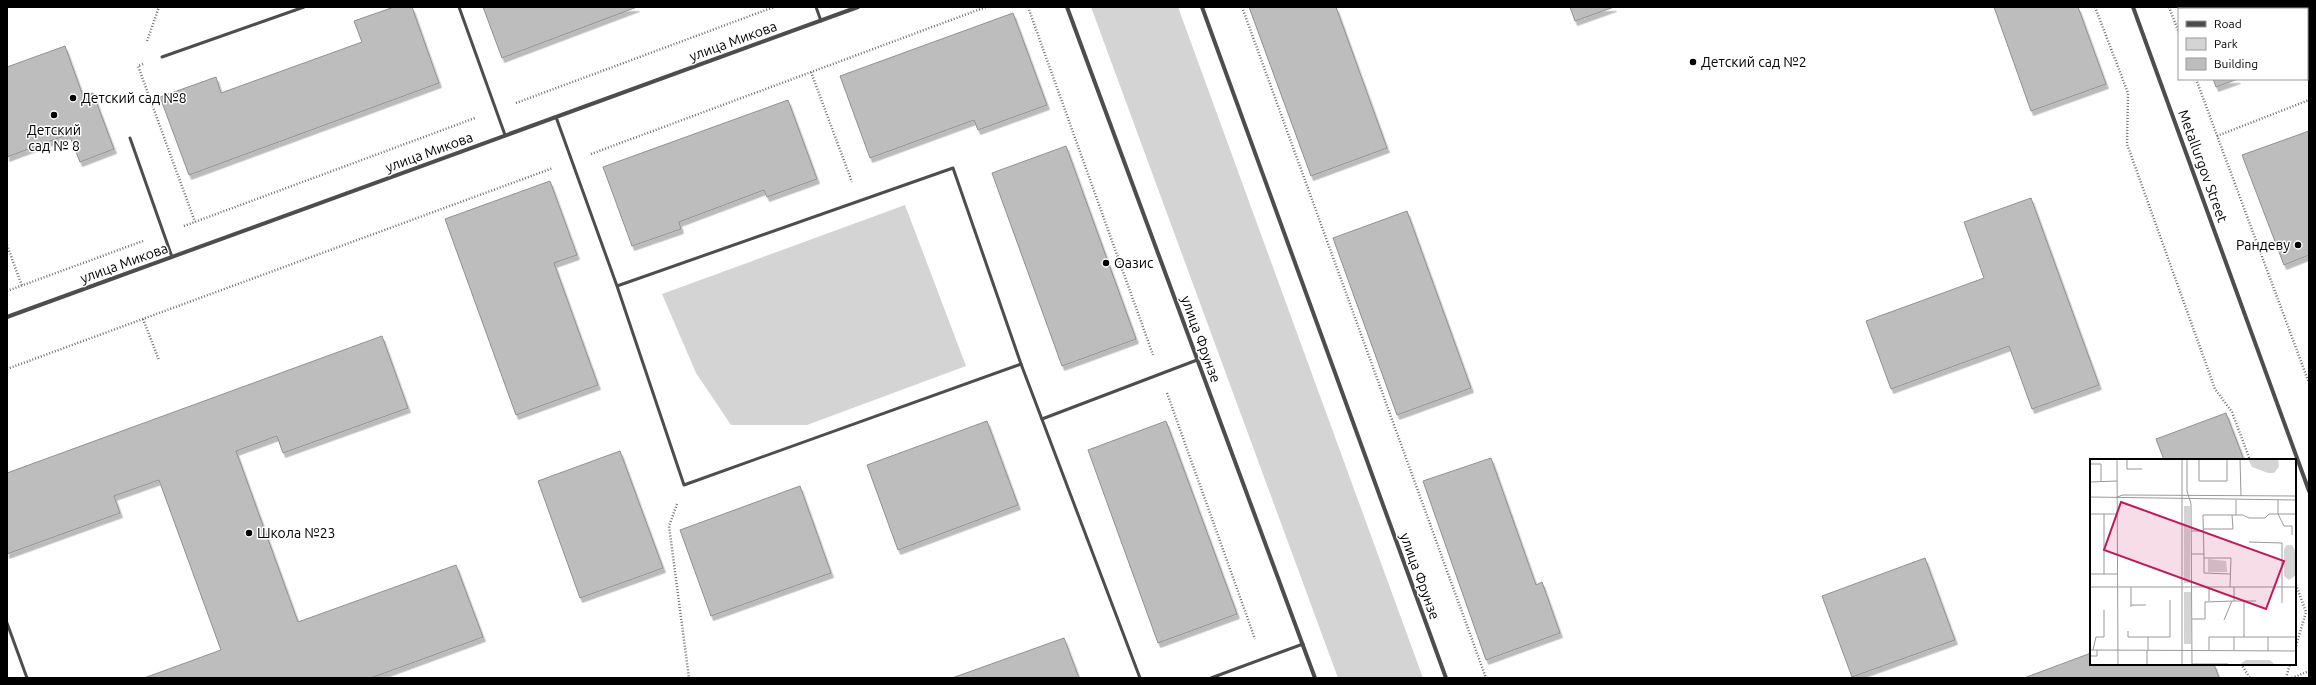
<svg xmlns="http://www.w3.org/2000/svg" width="2316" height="685" viewBox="0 0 2316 685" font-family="Ubuntu,sans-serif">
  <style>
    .green { fill: #d4d4d4 }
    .building { fill: #bdbdbd; stroke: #919191; filter: url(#shadow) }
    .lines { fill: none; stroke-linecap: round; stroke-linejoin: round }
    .path { stroke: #6f6f6f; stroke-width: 2.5; stroke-dasharray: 1 2; stroke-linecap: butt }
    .lane { stroke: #4d4d4d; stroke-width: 3 }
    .street { stroke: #4d4d4d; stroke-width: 4 }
    .poi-dot { fill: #000; stroke: #fff; stroke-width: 1.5 }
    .labels { text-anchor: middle; stroke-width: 3; stroke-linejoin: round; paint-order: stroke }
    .street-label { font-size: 14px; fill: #000; stroke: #fff }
    .poi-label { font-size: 14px; fill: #000; stroke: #fff; text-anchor: start }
    .inset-road { fill: none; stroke: #999; stroke-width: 1 }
    .view { fill: #c2185b; fill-opacity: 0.15; stroke: #c2185b; stroke-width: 2 }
    .inset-edge { fill: none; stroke: #000; stroke-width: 2 }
  </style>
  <defs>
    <filter id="shadow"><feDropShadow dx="2.5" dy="4.5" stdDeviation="0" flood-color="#0004"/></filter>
  </defs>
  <rect width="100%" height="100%" fill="#fff"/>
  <!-- green -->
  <g class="green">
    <polygon points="1091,7 1178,7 1423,678 1338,678"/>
    <polygon points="905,205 966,366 807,425 731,425 696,373 662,294"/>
  </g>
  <!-- building -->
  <g class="building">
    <polygon points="394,7 412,7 439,83 189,175 160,97 216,77 221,93 362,42 354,21"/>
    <polygon points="483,7 637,7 502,58"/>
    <polygon points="1249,7 1336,7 1387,148 1311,176"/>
    <polygon points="1570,7 1614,7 1575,21"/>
    <polygon points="1994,7 2078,7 2106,84 2031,111"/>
    <polygon points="2186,7 2280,7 2281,9 2187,9"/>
    <polygon points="1013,13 1047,105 978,130 974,120 870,158 840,76"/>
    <polygon points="65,46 83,96 93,93 114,149 80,162 69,134 7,157 7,67"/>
    <polygon points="2213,79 2238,79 2216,87"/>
    <polygon points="788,100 817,179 767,197 764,190 679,222 681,229 632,246 603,167"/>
    <polygon points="2309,131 2309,255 2284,265 2242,155"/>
    <polygon points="1066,146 1136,339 1062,366 992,173"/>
    <polygon points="550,181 577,255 554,263 598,385 516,415 445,219"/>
    <polygon points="2031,198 2099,385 2032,409 2009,346 1891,389 1866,321 1984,278 1964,222"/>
    <polygon points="1407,211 1471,388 1397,415 1333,238"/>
    <polygon points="382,336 408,408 283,453 277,436 236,451 298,622 456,565 483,637 371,678 144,678 221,650 159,480 114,496 120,513 7,554 7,473"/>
    <polygon points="2226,413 2244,460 2164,460 2156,439"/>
    <polygon points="987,421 1018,505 898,550 867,465"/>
    <polygon points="1166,421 1237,614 1158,643 1088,450"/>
    <polygon points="620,451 663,568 580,598 538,481"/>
    <polygon points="1491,458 1536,585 1542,582 1560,633 1486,660 1423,481"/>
    <polygon points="800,486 831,573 711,616 680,530"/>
    <polygon points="1925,558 1955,640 1852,677 1822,596"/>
    <polygon points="1064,638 1079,678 952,678"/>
    <polygon points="2091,653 2091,664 2214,664 2219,678 2024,678"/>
  </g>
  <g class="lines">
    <!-- path -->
    <g class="path">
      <polyline points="1028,7 1153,355"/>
      <polyline points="1242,7 1486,678"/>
      <polyline points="2095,7 2128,93 2127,144 2215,389 2232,412 2250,460"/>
      <polyline points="2169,7 2179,33"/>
      <polyline points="147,41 159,7"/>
      <polyline points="143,64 138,66 195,222"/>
      <polyline points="811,72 852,182"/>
      <polyline points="2196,79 2309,383"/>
      <polyline points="516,103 774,7"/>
      <polyline points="2217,136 2309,100"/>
      <polyline points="591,154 986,7"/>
      <polyline points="184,226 475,118"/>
      <polyline points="7,245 22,286"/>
      <polyline points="7,291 143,241"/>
      <polyline points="143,319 159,360"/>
      <polyline points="7,369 553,168"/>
      <polyline points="1167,393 1255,639"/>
      <polyline points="677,504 669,526 689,678"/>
      <polyline points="2295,582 2306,612 2295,649"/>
      <polyline points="2241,664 2250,678"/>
      <polyline points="2286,678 2290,664"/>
      <polyline points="2292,678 2309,671"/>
    </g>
    <!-- lane -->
    <g class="lane">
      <polyline points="459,7 505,135"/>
      <polyline points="816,7 821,21"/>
      <polyline points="162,57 304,7"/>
      <polyline points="556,117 617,286 684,485 1021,364 953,168 617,286"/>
      <polyline points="130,138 172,257"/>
      <polyline points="1021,364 1140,678"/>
      <polyline points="1042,419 1197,360"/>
      <polyline points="7,623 27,678"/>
      <polyline points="1211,678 1303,644"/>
    </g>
    <!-- street -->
    <g class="street">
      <polyline points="1067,7 1315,678"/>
      <polyline points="1202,7 1446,678"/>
      <polyline points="2133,7 2309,491"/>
      <polyline points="7,317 858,7"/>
    </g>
  </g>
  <!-- markers -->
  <g class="poi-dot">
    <circle cx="1693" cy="62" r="4"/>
    <circle cx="73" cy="98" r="4"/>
    <circle cx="54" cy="115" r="4"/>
    <circle cx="2298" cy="245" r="4"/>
    <circle cx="1106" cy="263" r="4"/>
    <circle cx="249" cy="533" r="4"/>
  </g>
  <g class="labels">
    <!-- street labels -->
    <g class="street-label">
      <text transform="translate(733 41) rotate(-20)" y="5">улица Микова</text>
      <text transform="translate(429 152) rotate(-20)" y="5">улица Микова</text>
      <text transform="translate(2203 166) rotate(70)" y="5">Metallurgov Street</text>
      <text transform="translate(124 263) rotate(-20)" y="5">улица Микова</text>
      <text transform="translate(1201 339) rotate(70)" y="5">улица Фрунзе</text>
      <text transform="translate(1420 576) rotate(70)" y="5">улица Фрунзе</text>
    </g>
    <!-- poi labels -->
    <g class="poi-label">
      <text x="1701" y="67">Детский сад №2</text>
      <text x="81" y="103">Детский сад №8</text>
      <text x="54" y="135" text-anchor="middle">Детский<tspan x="54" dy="16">сад № 8</tspan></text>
      <text x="2290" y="250" text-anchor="end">Рандеву</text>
      <text x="1114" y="268">Оазис</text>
      <text x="257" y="538">Школа №23</text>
    </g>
  </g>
  <!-- overview -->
  <g transform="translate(2090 459)">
    <rect width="206" height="206" fill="#fff"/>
    <path d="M158,0H188L189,8L184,14H178L162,8ZM94,47H100V124H94ZM197,86H202L205,91V117L199,121L194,117V90ZM118,100L136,102L137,113H118ZM94,133H101V185H94ZM156,201H180L185,206H149Z" fill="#d4d4d4"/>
    <path class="inset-road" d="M27,0L28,206M37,0V10H52M97,0V32L101,45L102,206M111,0L109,1V22H137V0M150,0L151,37M0,5H11V23M0,23L27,22M0,38L206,41M27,38L33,36L206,37M146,41V56M188,41V55H206M0,55H27M14,55V115M114,70H143L142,56M101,72H114M159,83L192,84V144M101,95H114M114,99L113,56H153L159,59H175L179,55H188L194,67H202V76M0,115H27M0,128H206M140,128L141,99H114V114L140,115M144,128V142H166M119,142V128M41,146H56M41,148V128M102,160H115V143L144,142M134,161L142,142M38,172V178H80V141M58,178V192M154,178V142M0,191L206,192M3,191L6,178H14V151M119,191V178H206M144,191V178M57,192V205M178,192V178M0,197H7V191M102,205H138M41,206H80M92,206V0"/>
    <path class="view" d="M31,43L194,102L176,150L14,91Z"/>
    <rect width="206" height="206" class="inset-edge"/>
  </g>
  <!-- border -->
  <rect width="2316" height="685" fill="none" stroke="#000000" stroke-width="16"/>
  <!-- legend -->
  <rect x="2178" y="8" width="130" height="72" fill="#ffffff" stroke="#999999"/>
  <rect x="2186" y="21" width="20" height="6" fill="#4d4d4d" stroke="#999999"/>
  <text x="2214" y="28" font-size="12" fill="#000000">Road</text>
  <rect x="2186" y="38" width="20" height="12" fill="#d4d4d4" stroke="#999999"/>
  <text x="2214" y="48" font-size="12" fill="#000000">Park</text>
  <rect x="2186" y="58" width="20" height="12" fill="#bdbdbd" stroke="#999999"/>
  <text x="2214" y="68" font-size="12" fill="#000000">Building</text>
</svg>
